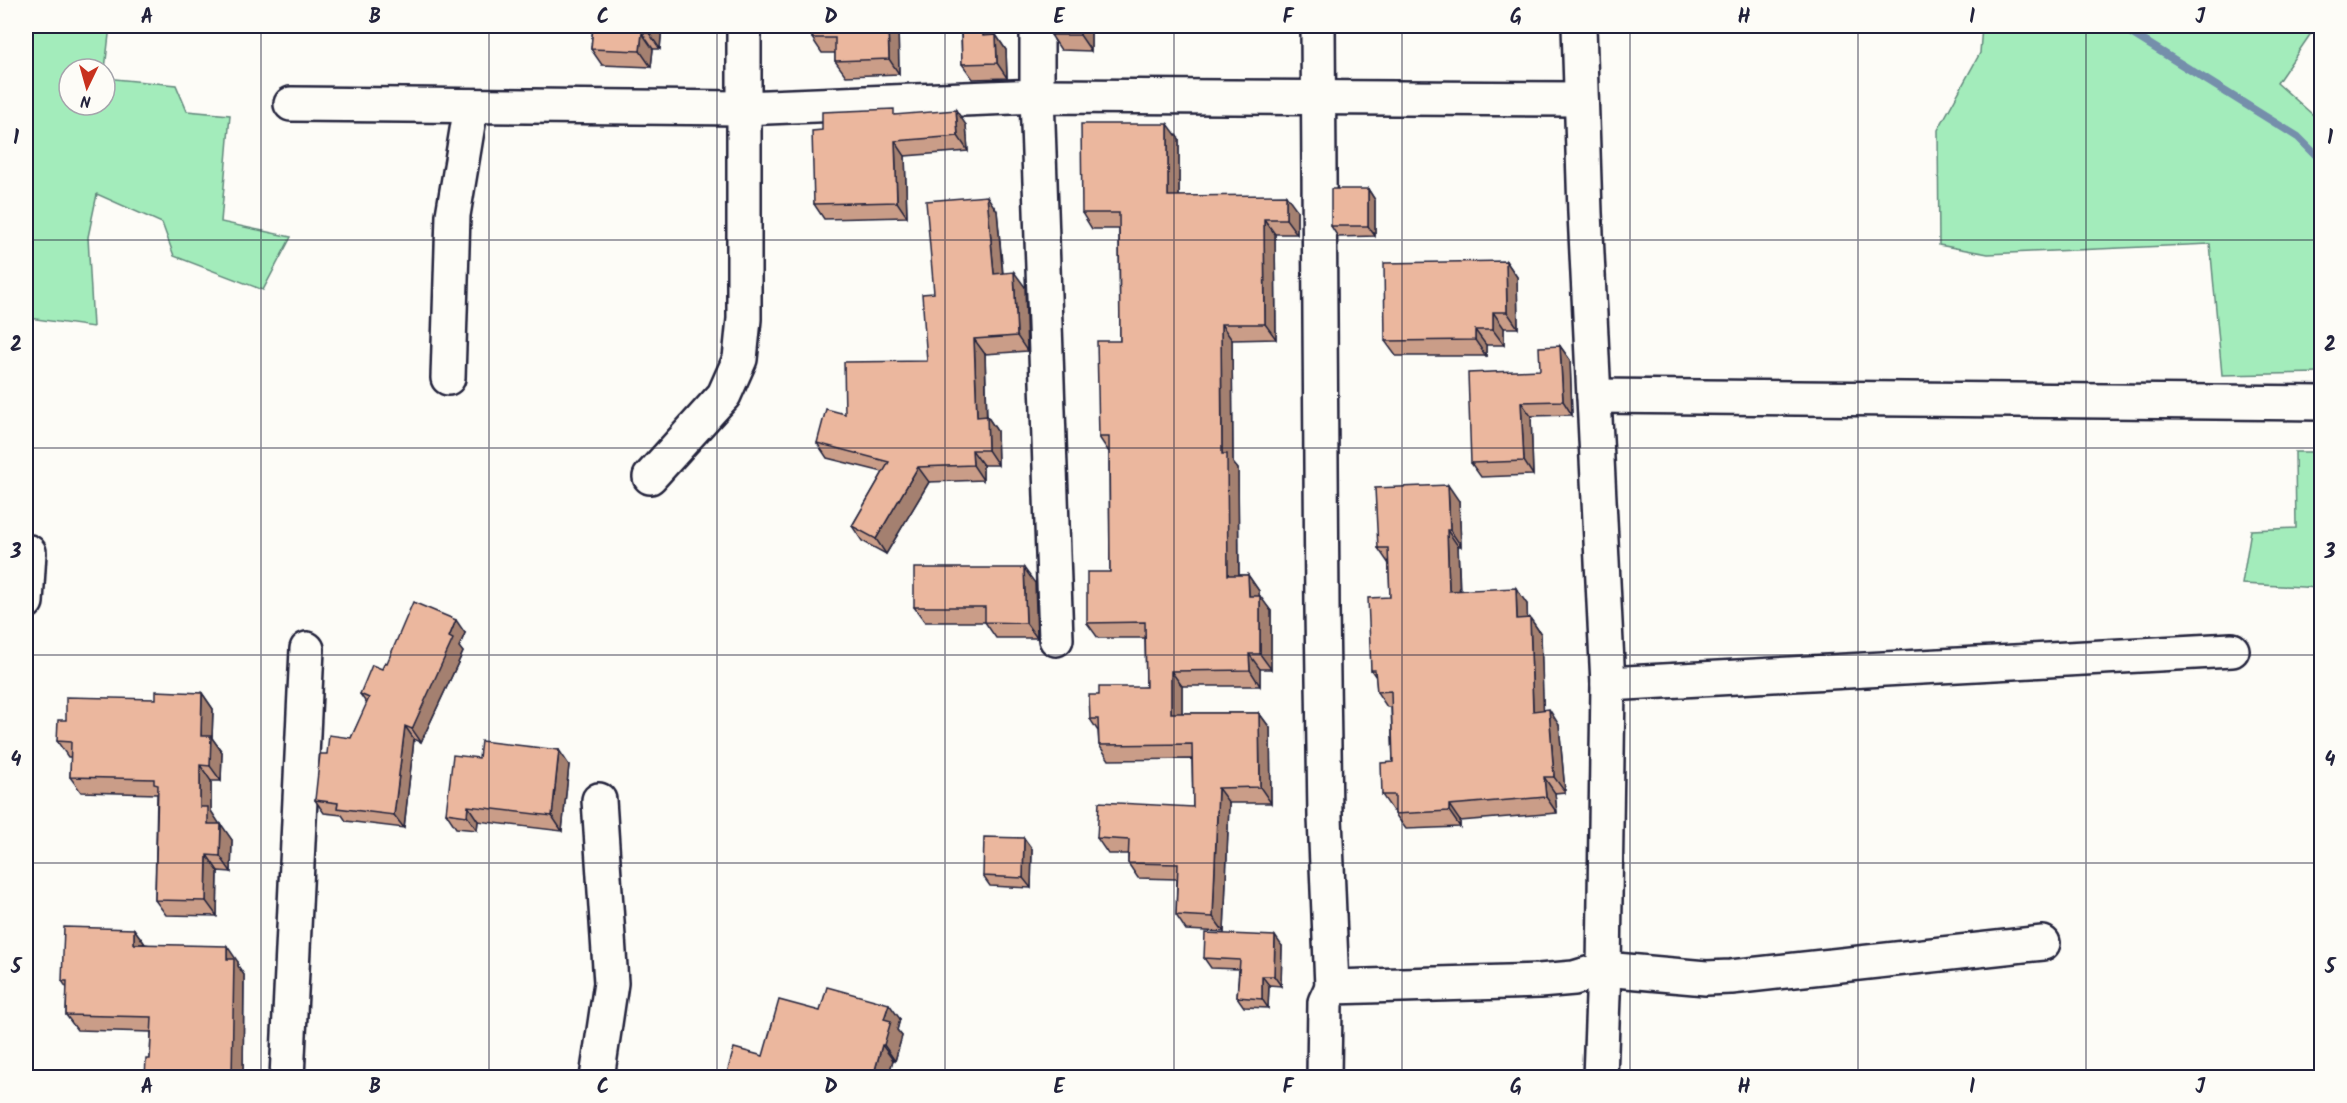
<svg xmlns="http://www.w3.org/2000/svg" width="2347" height="1103" viewBox="0 0 2347 1103" font-family="Kalam,sans-serif">
  <style>
    .green { fill: #a3ecbb; stroke: #62877b; stroke-width: 1.5 }
    .lines { fill: none; stroke-linecap: round; stroke-linejoin: round }
    .stream { stroke: #748fab; stroke-width: 8 }
    .minor-casing { stroke: #22223b; stroke-width: 38 }
    .minor { stroke: #fdfcf7; stroke-width: 33 }
    .wall { fill: #ca9d88; stroke: #22223b; stroke-width: 1.5 }
    .shaded-wall { fill: #a4806f; stroke: #22223b; stroke-width: 1.5 }
    .building { fill: #ebb79e; stroke: #22223b; stroke-width: 1.5 }
    .grid { fill: none; stroke: #22223b; stroke-width: 1.5; stroke-opacity: 0.55 }
    .neatline { fill: none; stroke: #22223b; stroke-width: 2 }
    .grid-label { font-size: 20px; text-anchor: middle; font-weight: bold; fill: #22223b }
  </style>
  <rect width="100%" height="100%" fill="#fdfcf7"/>
  <filter id="ink" filterUnits="userSpaceOnUse"><feTurbulence type="fractalNoise" baseFrequency=".0167" numOctaves="2"/><feDisplacementMap in="SourceGraphic" scale="12" xChannelSelector="R" yChannelSelector="G"/><feConvolveMatrix kernelMatrix="1 2 1 2 8 2 1 2 1" color-interpolation-filters="sRGB"/></filter>
  <g filter="url(#ink)">
    <!-- green -->
    <g class="green">
      <polygon points="26,26 110,26 105,69 69,69 69,105 105,105 105,78 176,85 187,111 230,115 221,222 291,237 263,290 174,256 162,223 97,194 88,237 93,327 29,318 26,322"/>
      <polygon points="1982,26 2316,26 2277,83 2321,122 2321,373 2222,375 2210,244 1988,254 1939,245 1938,130 1980,53"/>
      <polygon points="2295,452 2321,452 2321,588 2242,584 2251,530 2296,528"/>
    </g>
    <g class="lines">
      <!-- stream -->
      <polyline class="stream" points="2120,26 2298,137 2322,161"/>
      <defs>
        <g id="minor">
          <polyline points="1037,26 1037,96 1056,639"/>
          <polyline points="1318,26 1322,609 1325,817 1332,987"/>
          <polyline points="1579,26 1585,213 1608,684 1604,969 1600,1078"/>
          <polyline points="291,104 743,108 1037,96 1581,99"/>
          <polyline points="448,378 453,215 471,106"/>
          <polyline points="1594,396 2322,403"/>
          <polyline points="650,477 724,395 740,359 744,319 744,26"/>
          <polyline points="26,602 29,552"/>
          <polyline points="1608,684 2232,650"/>
          <polyline points="287,1078 307,649"/>
          <polyline points="597,1078 611,983 599,800"/>
          <polyline points="1324,1078 1325,1002 1332,987 1539,981 1574,978 1604,969 1706,978 1731,977 2043,943"/>
        </g>
      </defs>
      <!-- minor casing -->
      <use href="#minor" class="minor-casing"/>
      <!-- minor -->
      <use href="#minor" class="minor"/>
    </g>
    <!-- wall -->
    <g class="wall">
      <polygon points="593,26 662,26 660,49 653,49 651,67 602,65 591,49"/>
      <polygon points="898,26 899,74 846,76 835,61 835,53 822,53 812,38"/>
      <polygon points="942,26 992,26 993,35 996,35 1006,50 1007,78 973,79 962,64 961,33 947,33"/>
      <polygon points="1091,26 1091,51 1061,50 1051,35"/>
      <polygon points="897,115 966,125 968,151 905,156 907,217 824,219 814,204 822,130"/>
      <polygon points="1179,139 1179,196 1297,210 1297,234 1275,234 1276,339 1232,340 1233,463 1238,469 1239,575 1248,575 1259,591 1259,596 1271,611 1271,669 1260,669 1260,686 1182,686 1182,713 1259,713 1270,728 1271,803 1229,803 1224,932 1186,930 1176,915 1177,879 1138,878 1128,863 1128,854 1108,854 1097,838 1193,807 1192,759 1109,760 1099,745 1098,731 1090,719 1099,695 1146,687 1145,638 1098,638 1087,623 1110,572 1109,452 1099,437 1120,341 1119,229 1092,229 1082,213"/>
      <polygon points="1368,189 1375,200 1375,236 1338,237 1331,226"/>
      <polygon points="997,211 1003,273 1025,287 1027,351 985,354 987,416 997,431 998,465 983,465 983,480 929,482 886,554 862,541 852,526 883,472 827,458 817,443 845,414 927,361 934,293"/>
      <polygon points="1506,261 1517,277 1518,328 1504,328 1504,345 1486,345 1486,356 1396,356 1385,341"/>
      <polygon points="1560,346 1570,360 1572,415 1531,416 1533,475 1481,477 1471,463 1540,370"/>
      <polygon points="1459,501 1461,546 1458,546 1460,590 1527,604 1527,618 1530,618 1541,634 1543,710 1559,725 1565,792 1555,793 1557,813 1460,821 1460,827 1406,829 1395,814 1395,811 1393,811 1382,795 1393,762 1391,707 1387,707 1377,692 1376,677 1371,670 1390,597 1389,564 1378,548"/>
      <polygon points="1035,583 1037,638 996,638 985,622 925,622 914,607"/>
      <polygon points="465,633 459,647 463,652 421,742 414,739 404,828 346,821 342,815 324,813 315,800 327,754 351,738 367,704 360,694 387,663"/>
      <polygon points="202,693 213,709 212,738 222,752 221,781 211,781 211,811 219,824 232,840 231,872 218,871 217,916 166,915 155,900 157,794 81,792 70,777 71,757 68,757 57,741 66,720 156,699"/>
      <polygon points="479,758 569,765 562,831 478,821 477,830 456,828 446,813"/>
      <polygon points="1032,849 1031,888 990,886 983,876"/>
      <polygon points="134,929 145,944 238,962 238,966 244,975 243,1077 145,1077 150,1059 151,1032 77,1030 66,1015 67,988 62,981"/>
      <polygon points="1282,946 1281,986 1269,985 1268,1008 1244,1007 1237,997 1239,969 1211,968 1204,958"/>
      <polygon points="820,1011 900,1019 897,1030 902,1036 895,1061 893,1060 888,1077 730,1077 727,1073 763,1056"/>
    </g>
    <!-- shaded-wall -->
    <g class="shaded-wall">
      <polygon points="650,26 662,26 660,49 649,33"/>
      <polygon points="888,26 898,26 899,74 889,59"/>
      <polygon points="982,26 992,26 993,50 983,36"/>
      <polygon points="1080,26 1091,26 1091,51 1080,35"/>
      <polygon points="642,33 653,49 651,67 640,51"/>
      <polygon points="996,35 1006,50 1007,78 997,63"/>
      <polygon points="956,110 966,125 968,151 958,136"/>
      <polygon points="1168,124 1179,139 1179,211 1168,196"/>
      <polygon points="895,141 905,156 907,217 897,202"/>
      <polygon points="1368,189 1375,200 1375,236 1368,226"/>
      <polygon points="1286,195 1297,210 1297,234 1286,219"/>
      <polygon points="987,196 997,211 1004,289 994,274"/>
      <polygon points="1264,219 1275,234 1276,339 1265,324"/>
      <polygon points="1506,261 1517,277 1518,328 1507,312"/>
      <polygon points="1014,272 1025,287 1027,351 1017,336"/>
      <polygon points="1493,312 1504,328 1504,345 1493,330"/>
      <polygon points="1221,324 1232,340 1233,463 1238,469 1239,591 1228,575 1222,454"/>
      <polygon points="1475,330 1486,345 1486,356 1475,340"/>
      <polygon points="974,339 985,354 987,432 977,417"/>
      <polygon points="1560,346 1570,360 1572,415 1563,401"/>
      <polygon points="1521,402 1531,416 1533,475 1524,461"/>
      <polygon points="987,416 997,431 998,465 988,450"/>
      <polygon points="972,450 983,465 983,480 973,465"/>
      <polygon points="918,467 929,482 886,554 876,539"/>
      <polygon points="1448,485 1459,501 1461,546 1450,530"/>
      <polygon points="1447,530 1458,546 1460,607 1449,591"/>
      <polygon points="1024,568 1035,583 1037,638 1026,623"/>
      <polygon points="1248,575 1259,591 1260,611 1249,596"/>
      <polygon points="1516,588 1527,604 1528,635 1517,619"/>
      <polygon points="1260,596 1271,611 1271,669 1260,654"/>
      <polygon points="1530,618 1541,634 1544,726 1533,711"/>
      <polygon points="456,620 465,633 459,647 463,652 421,742 412,729"/>
      <polygon points="1249,654 1260,669 1260,686 1250,670"/>
      <polygon points="1171,671 1182,686 1182,729 1171,713"/>
      <polygon points="202,693 213,709 212,738 222,752 221,781 210,766 201,736"/>
      <polygon points="1549,709 1559,725 1565,792 1554,777"/>
      <polygon points="1259,713 1270,728 1271,803 1260,787"/>
      <polygon points="405,726 414,739 404,828 394,815"/>
      <polygon points="559,750 569,765 562,831 552,816"/>
      <polygon points="200,765 211,781 211,811 219,823 219,839 208,824 200,807"/>
      <polygon points="1544,777 1555,793 1557,813 1546,797"/>
      <polygon points="1218,788 1229,803 1224,932 1213,917"/>
      <polygon points="1449,805 1460,821 1460,827 1449,811"/>
      <polygon points="468,806 478,821 477,830 467,816"/>
      <polygon points="221,824 232,840 231,872 220,856"/>
      <polygon points="1024,838 1032,849 1031,888 1023,878"/>
      <polygon points="207,855 218,871 217,916 206,901"/>
      <polygon points="134,929 145,944 134,944"/>
      <polygon points="1275,936 1282,946 1281,986 1274,976"/>
      <polygon points="227,946 238,962 238,966 244,975 243,1077 232,1077 227,959"/>
      <polygon points="1262,976 1269,985 1268,1008 1262,999"/>
      <polygon points="889,1004 900,1019 897,1030 902,1036 895,1061 884,1045 884,1019"/>
      <polygon points="882,1045 893,1060 888,1077 873,1077"/>
    </g>
    <!-- building -->
    <g class="building">
      <polygon points="593,26 650,26 649,33 642,33 640,51 591,49"/>
      <polygon points="812,26 888,26 889,59 835,61 835,38 812,38"/>
      <polygon points="961,26 982,26 983,36 996,35 997,63 962,64"/>
      <rect x="1051" y="26" width="29" height="9"/>
      <polygon points="894,109 894,115 956,110 958,136 895,141 897,202 814,204 812,131 822,130 822,112"/>
      <polygon points="1081,124 1168,124 1168,196 1286,195 1286,219 1264,219 1265,324 1221,324 1222,454 1227,454 1228,575 1248,575 1249,596 1260,596 1260,654 1249,654 1250,670 1171,671 1171,713 1259,713 1260,787 1218,788 1213,917 1176,915 1178,864 1128,863 1129,840 1097,838 1099,802 1193,807 1192,744 1099,745 1098,719 1090,719 1089,695 1099,695 1099,687 1146,687 1145,622 1087,623 1087,572 1110,572 1109,437 1099,437 1097,341 1120,341 1119,213 1082,213"/>
      <rect x="1331" y="189" width="37" height="37"/>
      <polygon points="987,196 994,274 1014,272 1017,336 974,339 977,417 987,416 988,450 972,450 973,465 918,467 876,539 852,526 889,462 817,443 826,409 845,414 844,362 927,361 922,294 934,293 926,201"/>
      <polygon points="1506,261 1507,312 1493,312 1493,330 1475,330 1475,340 1385,341 1384,263"/>
      <polygon points="1560,346 1563,401 1521,402 1524,461 1471,463 1468,373 1540,370 1539,347"/>
      <polygon points="1448,485 1450,530 1447,530 1449,591 1516,588 1517,619 1530,618 1533,711 1549,709 1554,777 1544,777 1546,797 1449,805 1449,811 1395,814 1395,795 1382,795 1381,763 1393,762 1391,691 1377,692 1375,670 1371,670 1368,598 1390,597 1388,548 1378,548 1375,488"/>
      <polygon points="914,568 1024,568 1026,623 985,622 985,607 914,607"/>
      <polygon points="413,602 456,620 449,637 453,639 412,729 405,726 394,815 337,808 338,803 315,800 320,754 327,754 329,735 351,738 369,698 360,694 372,665 382,669 385,662 387,663"/>
      <polygon points="156,691 202,693 201,736 211,736 210,766 200,765 200,807 208,807 208,824 221,824 220,856 207,855 206,901 155,900 158,785 154,784 154,779 70,777 71,742 57,741 58,720 66,720 66,697 156,699"/>
      <polygon points="481,741 559,750 552,816 468,806 467,816 446,813 453,755 479,758"/>
      <polygon points="984,837 1024,838 1023,878 983,876"/>
      <polygon points="64,927 134,929 134,944 227,946 227,959 234,959 232,1077 145,1077 146,1059 150,1059 152,1017 66,1015 67,981 62,981"/>
      <polygon points="1205,933 1275,936 1274,976 1262,976 1262,999 1237,997 1240,960 1204,958"/>
      <polygon points="827,987 889,1004 884,1019 891,1021 884,1045 882,1045 873,1077 731,1077 732,1074 727,1073 734,1048 763,1056 779,1000 820,1011"/>
    </g>
  </g>
  <!-- grid -->
  <path class="grid" d="M261,26V1078M489,26V1078M717,26V1078M945,26V1078M1174,26V1078M1402,26V1078M1630,26V1078M1858,26V1078M2086,26V1078M26,240H2322M26,448H2322M26,655H2322M26,863H2322"/>
  <!-- margin -->
  <rect width="2347" height="1103" fill="none" stroke="#fdfcf7" stroke-width="66"/>
  <!-- north arrow -->
  <g transform="translate(87 87) rotate(185)"><circle r="28" fill="#fdfcf7" stroke="#a5a5ac" stroke-width="1.5"/>
  <path d="M0-4.5L10 22L0 15L-10 22Z" fill="#c8321e"/>
  <text y="-9" font-size="16" font-weight="bold" text-anchor="middle" fill="#22223b">N</text>
  </g>
  <rect x="33" y="33" width="2281" height="1037" class="neatline"/>
  <g class="grid-label">
    <text x="147" y="23">A</text>
    <text x="375" y="23">B</text>
    <text x="603" y="23">C</text>
    <text x="831" y="23">D</text>
    <text x="1059" y="23">E</text>
    <text x="1288" y="23">F</text>
    <text x="1516" y="23">G</text>
    <text x="1744" y="23">H</text>
    <text x="1972" y="23">I</text>
    <text x="2200" y="23">J</text>
    <text x="16" y="144">1</text>
    <text x="2330" y="144">1</text>
    <text x="16" y="351">2</text>
    <text x="2330" y="351">2</text>
    <text x="16" y="558">3</text>
    <text x="2330" y="558">3</text>
    <text x="16" y="766">4</text>
    <text x="2330" y="766">4</text>
    <text x="16" y="973">5</text>
    <text x="2330" y="973">5</text>
    <text x="147" y="1093">A</text>
    <text x="375" y="1093">B</text>
    <text x="603" y="1093">C</text>
    <text x="831" y="1093">D</text>
    <text x="1059" y="1093">E</text>
    <text x="1288" y="1093">F</text>
    <text x="1516" y="1093">G</text>
    <text x="1744" y="1093">H</text>
    <text x="1972" y="1093">I</text>
    <text x="2200" y="1093">J</text>
  </g>
</svg>
